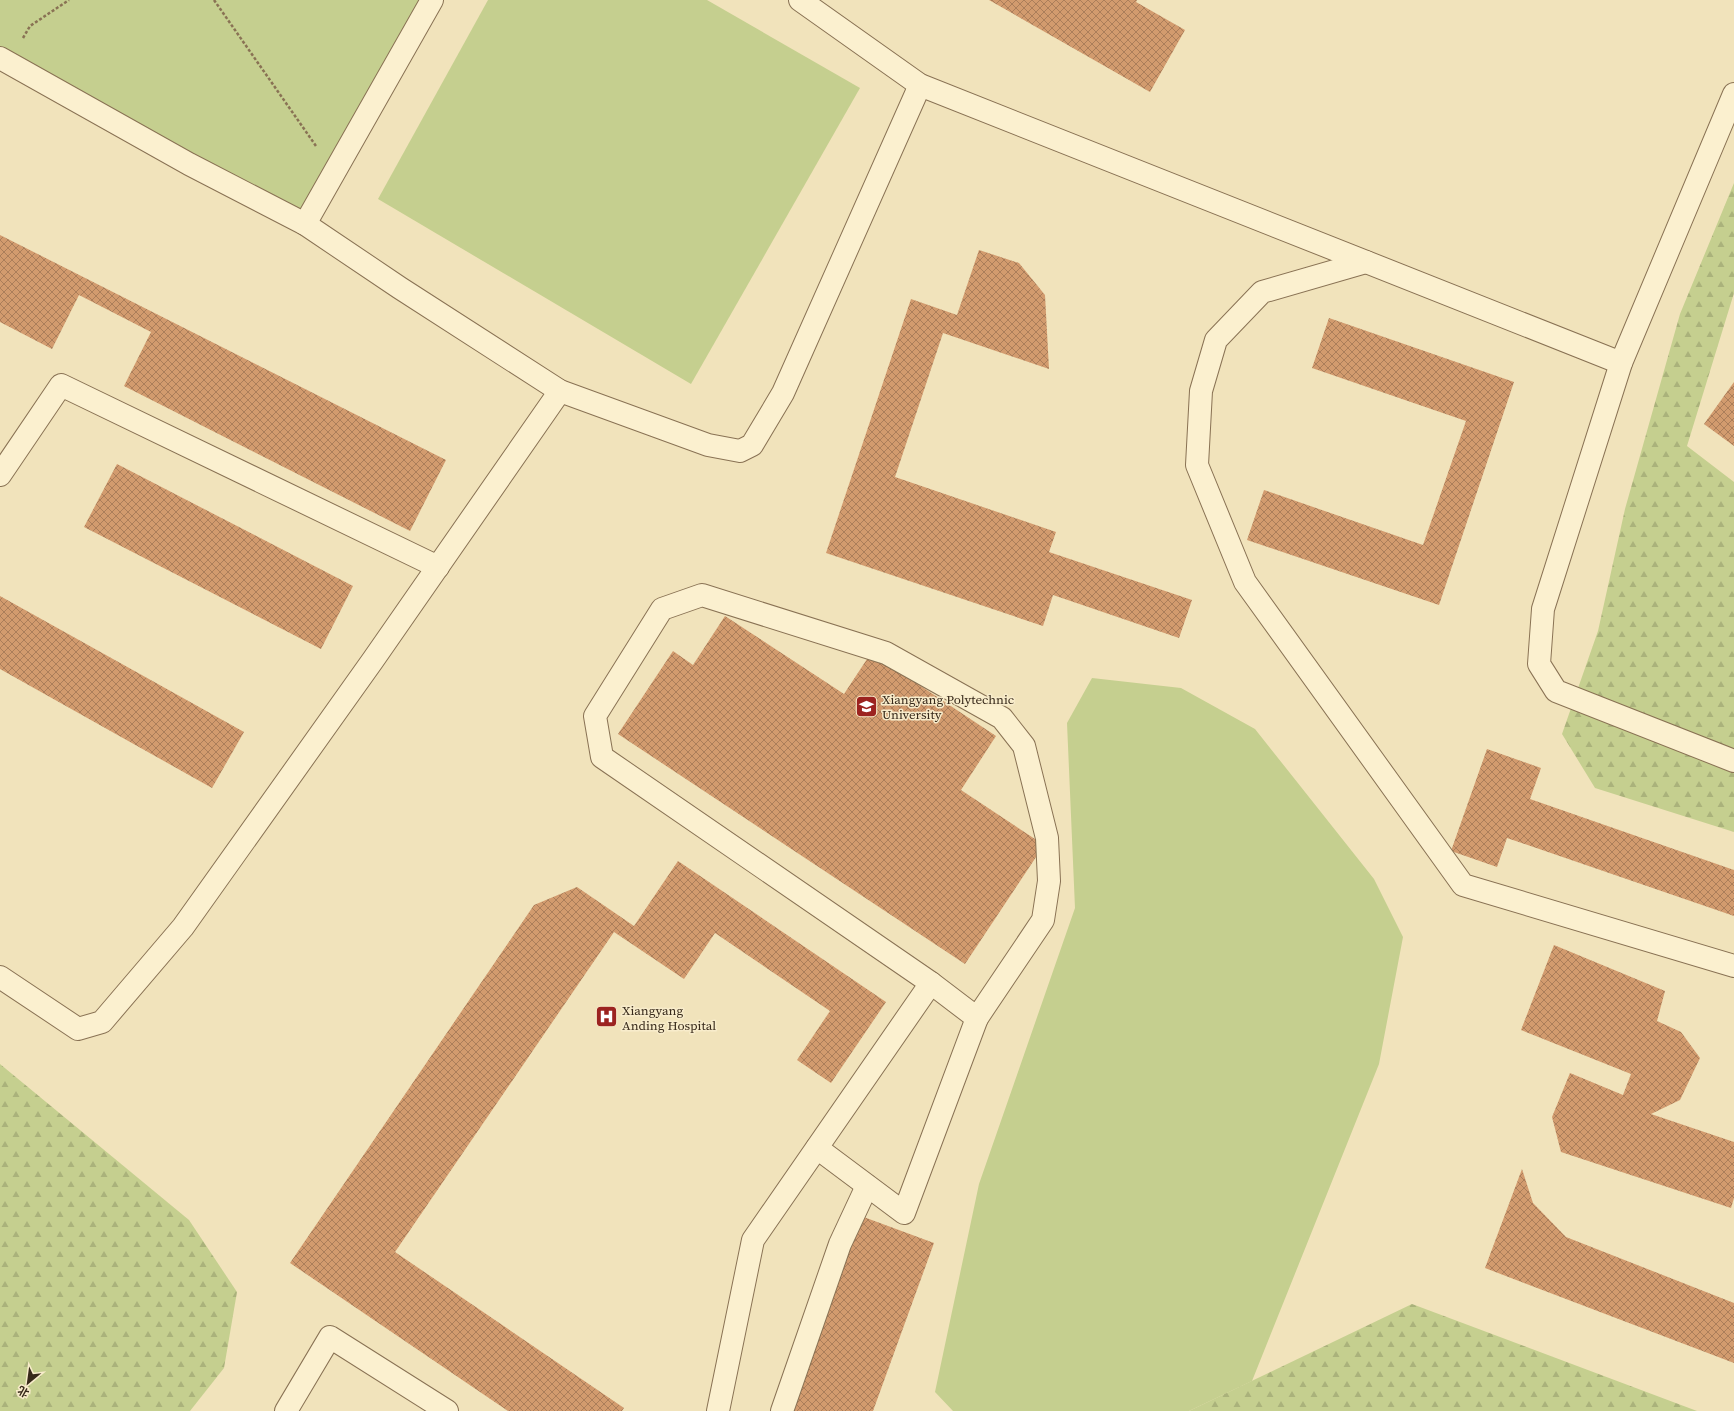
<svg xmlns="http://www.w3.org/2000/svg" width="1734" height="1411" viewBox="0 0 1734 1411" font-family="'Source Serif 4','Noto Sans SC',serif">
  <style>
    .green { fill: #c5cf8f }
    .forest { fill: url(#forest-firs) }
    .building { fill: url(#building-cross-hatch) }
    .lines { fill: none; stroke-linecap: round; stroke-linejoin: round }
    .minor-casing { stroke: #897254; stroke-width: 24 }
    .path { stroke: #897254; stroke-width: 2.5; stroke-dasharray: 3 2; stroke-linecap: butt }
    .minor { stroke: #fbf0cf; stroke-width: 22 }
    .labels { text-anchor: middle; stroke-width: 3; stroke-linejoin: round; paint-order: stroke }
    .poi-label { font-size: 13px; fill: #37291a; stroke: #f8eccb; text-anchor: start }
  </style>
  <defs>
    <pattern id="forest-firs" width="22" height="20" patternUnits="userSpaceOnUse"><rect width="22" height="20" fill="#c5cf8f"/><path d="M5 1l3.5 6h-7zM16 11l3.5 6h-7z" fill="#aab27b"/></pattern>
    <pattern id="building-cross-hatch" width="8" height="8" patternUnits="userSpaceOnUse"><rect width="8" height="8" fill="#d29b6e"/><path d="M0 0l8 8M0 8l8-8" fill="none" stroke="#ab7e5a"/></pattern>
  </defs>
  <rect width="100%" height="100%" fill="#f1e3bb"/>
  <!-- green -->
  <g class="green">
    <polygon points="0,0 435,0 305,224 0,58"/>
    <polygon points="488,0 707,0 860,88 691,384 378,199"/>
    <polygon points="1092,678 1181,688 1255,729 1374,879 1403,937 1379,1064 1252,1381 1189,1411 953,1411 935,1392 979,1184 1075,908 1067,723"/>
  </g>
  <!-- forest -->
  <g class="forest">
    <polygon points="1734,183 1734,293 1687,446 1734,482 1734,832 1595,788 1562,734 1598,631 1625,509 1680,314"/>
    <polygon points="0,1064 189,1220 237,1292 224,1368 190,1411 0,1411"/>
    <polygon points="1412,1304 1697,1411 1189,1411"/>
  </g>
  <!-- building -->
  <g class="building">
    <polygon points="989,0 1137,0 1136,2 1185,30 1150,92"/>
    <polygon points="0,235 446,460 410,531 124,386 151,332 79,295 52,349 0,322"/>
    <polygon points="979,250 1019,263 1045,295 1049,369 943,333 895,477 1056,532 1049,552 1192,600 1179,638 1053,595 1043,626 826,553 911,299 957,315"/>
    <polygon points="1329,318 1514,382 1439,605 1247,540 1264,490 1423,545 1466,421 1312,368"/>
    <polygon points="1734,382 1734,446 1704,424"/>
    <polygon points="117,464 353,586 321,649 84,527"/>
    <polygon points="0,596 244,732 212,788 0,669"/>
    <polygon points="725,616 844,694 871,653 996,736 961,790 1044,845 965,964 618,734 673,651 693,665"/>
    <polygon points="1487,749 1541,768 1530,799 1734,870 1734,916 1507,838 1497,867 1451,851"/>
    <polygon points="678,861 886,1002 831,1083 797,1060 830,1011 715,933 684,979 614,932 395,1252 624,1408 622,1411 508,1411 290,1263 534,905 577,887 634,926"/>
    <polygon points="1554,945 1665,991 1657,1021 1681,1032 1700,1058 1680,1100 1651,1114 1734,1142 1734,1198 1731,1208 1561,1152 1552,1117 1570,1073 1623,1095 1631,1074 1521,1030"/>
    <polygon points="1522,1169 1533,1203 1566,1237 1734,1303 1734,1363 1485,1268"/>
    <polygon points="861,1216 934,1243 873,1411 790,1411"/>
  </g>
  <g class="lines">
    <defs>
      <g id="minor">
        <polyline points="800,0 920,85 1621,363"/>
        <polyline points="0,58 189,164 305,224 400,288 560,391 708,445 740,451 752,445 783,393 920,85"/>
        <polyline points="1734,94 1621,363 1543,609 1539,664 1556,691 1734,761"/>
        <polyline points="305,224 432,0"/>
        <polyline points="1366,262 1262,292 1216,340 1201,391 1197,465 1245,582 1463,885 1734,966"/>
        <polyline points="0,475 61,385 438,567"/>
        <polygon points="702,595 886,653 1002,718 1024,746 1047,838 1049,881 1043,920 977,1018 931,983 602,757 595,716 662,609"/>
        <polyline points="0,977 78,1029 102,1022 183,927 373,660 560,391"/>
        <polyline points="817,1148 904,1213 977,1018"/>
        <polyline points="286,1411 330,1337 447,1411"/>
        <polyline points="718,1411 753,1240 931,983"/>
        <polyline points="782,1411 840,1244 867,1186"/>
      </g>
    </defs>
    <!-- minor casing -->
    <use href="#minor" class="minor-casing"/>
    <!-- path -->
    <g class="path">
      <polyline points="214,0 316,146"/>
      <polyline points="23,38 30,26 69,0"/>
    </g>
    <!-- minor -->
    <use href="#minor" class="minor"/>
  </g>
  <!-- icons -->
  <defs>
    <symbol id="university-square" viewBox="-11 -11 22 22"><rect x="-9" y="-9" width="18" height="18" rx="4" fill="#9c2320" stroke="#f8eccb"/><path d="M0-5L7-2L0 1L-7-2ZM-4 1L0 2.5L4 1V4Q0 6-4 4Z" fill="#fff"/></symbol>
    <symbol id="hospital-square" viewBox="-11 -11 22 22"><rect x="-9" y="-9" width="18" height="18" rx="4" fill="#9c2320" stroke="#f8eccb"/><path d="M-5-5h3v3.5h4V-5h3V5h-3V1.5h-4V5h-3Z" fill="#fff"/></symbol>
  </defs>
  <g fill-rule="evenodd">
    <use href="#university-square" x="854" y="694" width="25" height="25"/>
    <use href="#hospital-square" x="594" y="1004" width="25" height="25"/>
  </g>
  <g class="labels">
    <!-- poi labels -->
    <g class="poi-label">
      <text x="882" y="704">Xiangyang Polytechnic<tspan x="882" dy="15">University</tspan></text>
      <text x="622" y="1015">Xiangyang<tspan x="622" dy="15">Anding Hospital</tspan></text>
    </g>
  </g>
  <!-- north arrow -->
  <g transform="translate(28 1383) rotate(209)" stroke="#f8eccb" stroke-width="3" paint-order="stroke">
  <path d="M0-3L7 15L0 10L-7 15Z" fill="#37291a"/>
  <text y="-6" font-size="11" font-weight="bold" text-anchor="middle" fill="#37291a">北</text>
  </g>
</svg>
